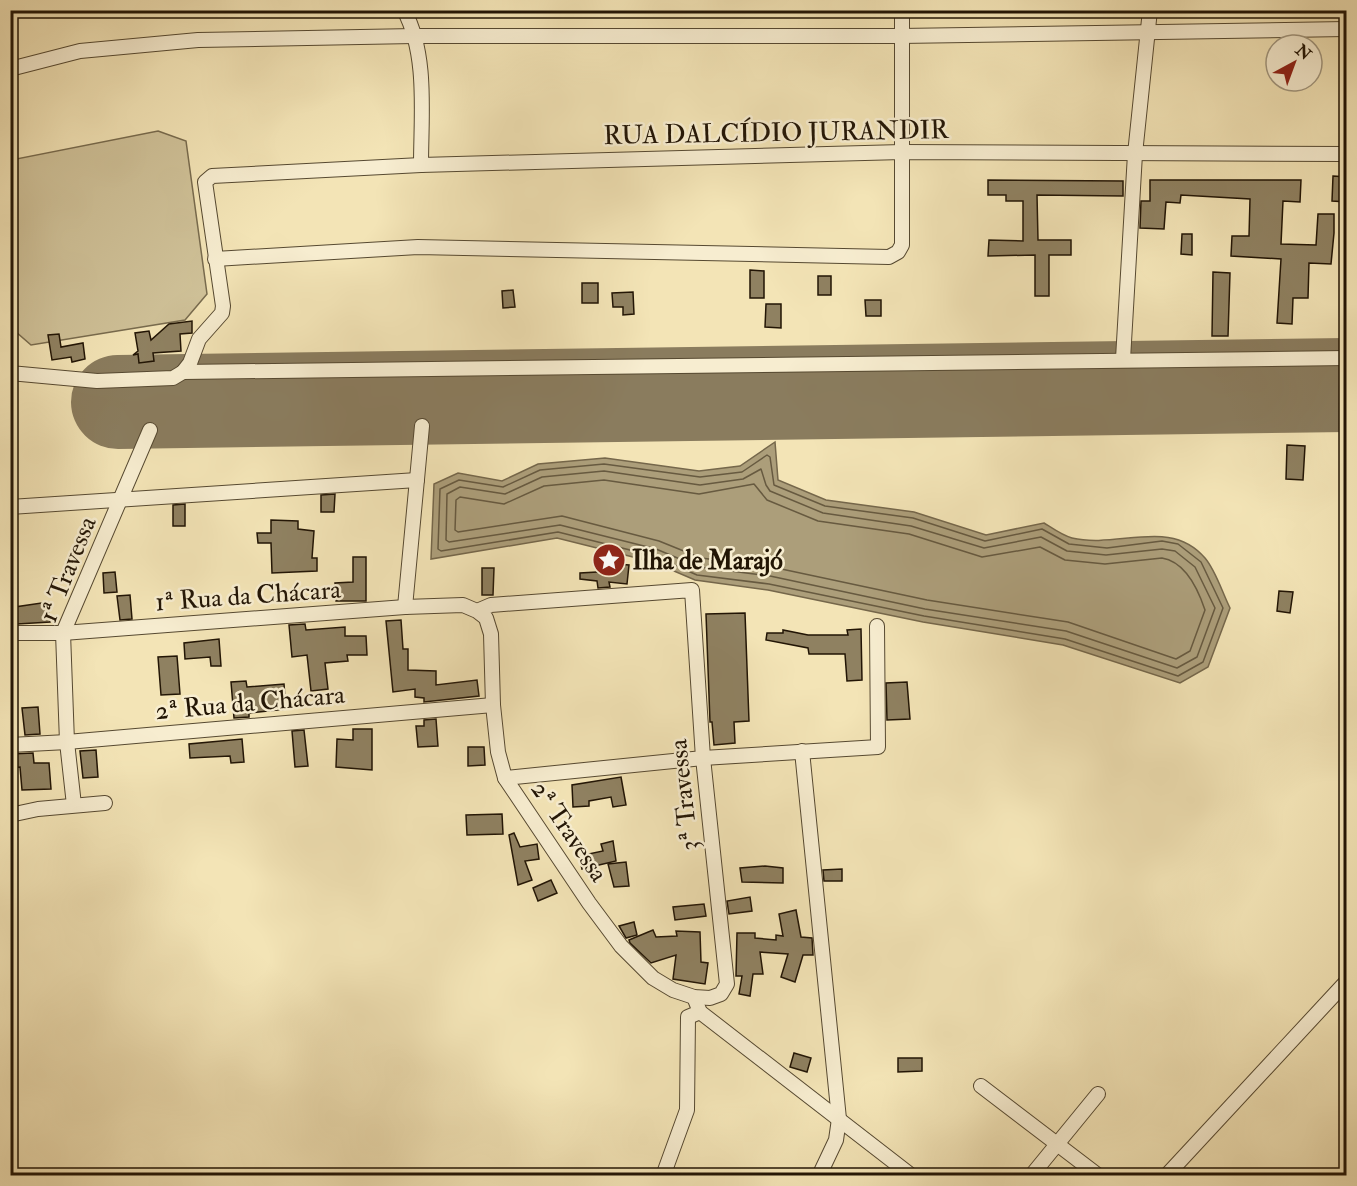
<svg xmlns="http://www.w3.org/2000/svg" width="1357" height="1186" viewBox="0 0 1357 1186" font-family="'IM FELL Double Pica',serif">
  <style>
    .green { fill: #cfc198; stroke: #786b4e; stroke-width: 1.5 }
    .water { fill: #ac9e7a; stroke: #75674b; stroke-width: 1.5 }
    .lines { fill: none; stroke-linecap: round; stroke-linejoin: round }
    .shore { stroke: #675a40; stroke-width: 1.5 }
    .runway { stroke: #8a7c5e; stroke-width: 94 }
    .building { fill: #8f8161; stroke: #221505; stroke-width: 1.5 }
    .minor-casing { stroke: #564931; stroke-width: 16 }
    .minor { stroke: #f7edd0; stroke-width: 14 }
    .labels { text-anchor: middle; stroke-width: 5; stroke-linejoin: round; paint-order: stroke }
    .street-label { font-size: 26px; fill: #221505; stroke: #f7edd0 }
    .poi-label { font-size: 26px; font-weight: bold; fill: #221505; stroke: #f7edd0; text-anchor: start }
  </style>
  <rect width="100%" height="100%" fill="#f3e4b6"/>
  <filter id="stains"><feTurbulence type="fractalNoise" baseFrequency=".00333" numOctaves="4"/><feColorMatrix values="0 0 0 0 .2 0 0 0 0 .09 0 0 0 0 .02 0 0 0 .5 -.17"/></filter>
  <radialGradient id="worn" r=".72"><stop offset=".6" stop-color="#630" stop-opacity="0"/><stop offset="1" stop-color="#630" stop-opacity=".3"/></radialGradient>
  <!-- green -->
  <polygon class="green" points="158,131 186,141 207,294 185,320 31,345 15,331 11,316 11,160"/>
  <!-- water -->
  <path class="water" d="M775,442L778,480L826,500L914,512L986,535L1044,523C1052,528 1063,536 1072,538C1119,549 1170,517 1205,558C1216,571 1222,592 1230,608L1208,667L1180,683L1063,645L923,622L768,590L695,580L653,562L557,538L431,559L434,484L458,473L502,481L538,464L605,458L699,471L740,466Z"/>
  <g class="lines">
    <!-- shore -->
    <g class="shore">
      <polygon points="767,455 770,457 774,485 825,506 913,518 985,541 1042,529 1069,544 1107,548 1162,541 1178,544 1201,562 1223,608 1203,662 1178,676 1065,639 924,616 769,584 697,575 654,556 558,532 441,551 438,549 440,489 459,480 503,487 540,470 604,464 700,477 742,472"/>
      <polygon points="761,469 766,485 770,491 823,513 911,526 984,548 1041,537 1067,551 1106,555 1162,549 1175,551 1195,567 1215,608 1197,657 1177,668 1066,631 925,609 770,576 699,567 656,549 560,525 449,542 446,540 447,494 460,487 505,494 542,477 604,471 700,485 743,479"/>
      <path d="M604,480L699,494L754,484L767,500L818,521L909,534L982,557L1040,547L1065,560L1105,564L1162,558C1186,562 1198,589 1205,610L1190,651L1176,659L1068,622L927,600L772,567L701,558L659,541L562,516L458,532L455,530L456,500L460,497L504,504L544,486Z"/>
    </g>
    <!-- runway -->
    <polyline class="runway" points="118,402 1346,385"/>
  </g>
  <!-- building -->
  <g class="building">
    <polygon points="1333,176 1347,177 1347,202 1332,201"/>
    <polygon points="988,180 1123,181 1123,196 1037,195 1038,240 1071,240 1071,255 1049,255 1049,296 1035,296 1035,255 988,256 989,240 1023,241 1023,201 1006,201 1006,195 988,195"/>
    <polygon points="1150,180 1301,180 1300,202 1283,201 1281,244 1316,245 1318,214 1334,214 1334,233 1331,264 1309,263 1308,298 1293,298 1292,324 1277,323 1281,259 1231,256 1232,236 1249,236 1250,199 1181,195 1180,203 1166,202 1164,229 1140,228 1141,201 1150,201"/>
    <polygon points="1182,234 1192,234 1192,255 1181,254"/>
    <polygon points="750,270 764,271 764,298 750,298"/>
    <polygon points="1213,272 1230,273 1228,336 1212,336"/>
    <rect x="818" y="276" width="13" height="19"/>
    <rect x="582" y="283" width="16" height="20"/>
    <polygon points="513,290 515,307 503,308 502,291"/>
    <polygon points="633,292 634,314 623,315 623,307 613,307 612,293"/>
    <polygon points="865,300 881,300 881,316 866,316"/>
    <polygon points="766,304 781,304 781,328 765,327"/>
    <polygon points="192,321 192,333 180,334 181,351 153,353 154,361 139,363 138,354 133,355 138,351 135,333 149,331 151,340 169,324"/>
    <polygon points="59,334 61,347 83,343 85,359 72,362 71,357 52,360 48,335"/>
    <polygon points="1287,445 1305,446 1303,480 1286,479"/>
    <polygon points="335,494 334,512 321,512 321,495"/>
    <polygon points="185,504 185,526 173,526 173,505"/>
    <polygon points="271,520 298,521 298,529 314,531 312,558 317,558 317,571 272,573 271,543 258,543 257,533 271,533"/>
    <polygon points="353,557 366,557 366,601 336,601 335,583 353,582"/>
    <polygon points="616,564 629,565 627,584 609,582 610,587 598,588 597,581 580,579 580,573 615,571"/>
    <polygon points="482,568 494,568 493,595 482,595"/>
    <polygon points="115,572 117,592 104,593 103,573"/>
    <polygon points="1279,591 1293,592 1290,613 1277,611"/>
    <polygon points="130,595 132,619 120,620 117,596"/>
    <polygon points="48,602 50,622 17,624 15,607"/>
    <polygon points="745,613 749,721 734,722 735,743 714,745 712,722 710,722 706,614"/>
    <polygon points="401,620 403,649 408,649 408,670 436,671 436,685 477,680 479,696 424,702 424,698 415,697 415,689 393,692 386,621"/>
    <polygon points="305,624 306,630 345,627 345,636 366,636 367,655 347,655 348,661 325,663 328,689 311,691 307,655 292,657 289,625"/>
    <polygon points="861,629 862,680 847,681 845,654 809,654 808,648 766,640 767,633 783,633 783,630 808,635 848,635 847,630"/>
    <polygon points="219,639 221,666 211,666 210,657 185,659 184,643"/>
    <polygon points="177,656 180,694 161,695 158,657"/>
    <polygon points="246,681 247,687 284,684 286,709 249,713 249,717 234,718 231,682"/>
    <polygon points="907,682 910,719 887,720 886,683"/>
    <polygon points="38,707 40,734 25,735 22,708"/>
    <polygon points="436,719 438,746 418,747 416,726 424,726 424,720"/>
    <polygon points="353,729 372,729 372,770 336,767 337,739 353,740"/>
    <polygon points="304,730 308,766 295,767 292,731"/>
    <polygon points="242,739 244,762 231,763 230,756 190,758 189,744"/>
    <polygon points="468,747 484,747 485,765 468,766"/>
    <polygon points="96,750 98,777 83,778 80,751"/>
    <polygon points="33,753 34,763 49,763 51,789 22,790 20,767 10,768 10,754"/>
    <polygon points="621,777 626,805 613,807 611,797 589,801 589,806 573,807 572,785"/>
    <polygon points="502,814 503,834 467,835 466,815"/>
    <polygon points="514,833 520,847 537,844 539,859 525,861 532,880 518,885 509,835"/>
    <polygon points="613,841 616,861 582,869 579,856 603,851 601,844"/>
    <polygon points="626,862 629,886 614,887 608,864"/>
    <polygon points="765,866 783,868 783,883 742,882 740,868"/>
    <polygon points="842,869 842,881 824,881 823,870"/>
    <polygon points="551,880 557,893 538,901 533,888"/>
    <polygon points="750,897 752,911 729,914 727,901"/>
    <polygon points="704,904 706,916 675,920 673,907"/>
    <polygon points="796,910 801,937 812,938 813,955 803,955 795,982 781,977 788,954 760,952 763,974 753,974 750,996 739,994 742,976 736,976 737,933 755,933 755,938 776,940 776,935 783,936 779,914"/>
    <polygon points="634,922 637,935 626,938 619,926"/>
    <polygon points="653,930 656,937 677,936 676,931 700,932 701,962 708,963 705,984 673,979 676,955 651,963 630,943 629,940"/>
    <polygon points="794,1053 811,1058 807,1072 790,1067"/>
    <polygon points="898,1058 922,1058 922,1071 898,1072"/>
  </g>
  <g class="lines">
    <defs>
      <g id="minor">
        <path d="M404,10C428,55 421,115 421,165"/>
        <polyline points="10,69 80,51 198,40 414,36 900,36 1346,29"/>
        <polyline points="215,259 418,247 889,257 898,252 902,245 902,10"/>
        <polyline points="1123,359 1135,154 1150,10"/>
        <polyline points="183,372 1346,358"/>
        <polyline points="10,373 97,381 173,378 183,372 190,363 199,339 222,313 223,306 205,182 212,176 421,165 902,152 1346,154"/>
        <polyline points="10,507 417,480"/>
        <polyline points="405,607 422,426"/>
        <polyline points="10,633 63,633 405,607 463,605 477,611 486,618 491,634 493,705 498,752 505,778 589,903 621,946 653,978 673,990 694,997 710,998 721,994 727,984 703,758 692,590 491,605 477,611"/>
        <polyline points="10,745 67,742 493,705"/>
        <polyline points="802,751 839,1119 836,1140 819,1176"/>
        <polyline points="505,778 703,758 878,747 877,626"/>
        <polyline points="74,805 67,742 63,633 150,430"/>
        <polyline points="10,815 38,809 105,803"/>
        <polyline points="694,997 700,1012 912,1176"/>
        <polyline points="981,1086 1099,1176"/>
        <polyline points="663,1176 687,1110 688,1017 700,1012"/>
        <polyline points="1031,1176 1098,1094"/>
        <polyline points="1166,1176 1346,982"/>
      </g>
    </defs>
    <!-- minor casing -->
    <use href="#minor" class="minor-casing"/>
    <!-- minor -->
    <use href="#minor" class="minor"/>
  </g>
  <!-- icons -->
  <defs>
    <symbol id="sight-disc" viewBox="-11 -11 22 22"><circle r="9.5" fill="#8f2418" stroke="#f7edd0"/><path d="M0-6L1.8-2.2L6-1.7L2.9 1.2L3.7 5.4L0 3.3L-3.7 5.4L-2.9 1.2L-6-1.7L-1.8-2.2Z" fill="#fff"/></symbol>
  </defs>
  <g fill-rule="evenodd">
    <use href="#sight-disc" x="590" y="541" width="38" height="38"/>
  </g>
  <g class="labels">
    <!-- street labels -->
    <g class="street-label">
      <text transform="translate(776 132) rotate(-1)" y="9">RUA DALCÍDIO JURANDIR</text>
      <text transform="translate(67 569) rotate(-68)" y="9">1ª Travessa</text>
      <text transform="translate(248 595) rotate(-4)" y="9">1ª Rua da Chácara</text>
      <text transform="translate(250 702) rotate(-5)" y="9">2ª Rua da Chácara</text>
      <text transform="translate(683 795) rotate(-96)" y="9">3ª Travessa</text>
      <text transform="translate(570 831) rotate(56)" y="9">2ª Travessa</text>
    </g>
    <!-- poi labels -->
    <g class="poi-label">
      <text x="632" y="569">Ilha de Marajó</text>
    </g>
  </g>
  <!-- margin -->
  <rect width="1357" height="1186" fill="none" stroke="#f3e4b6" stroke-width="36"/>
  <rect x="12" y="12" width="1333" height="1162" fill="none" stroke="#221505" stroke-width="3"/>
  <rect x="18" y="18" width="1321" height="1150" fill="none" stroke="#221505" stroke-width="1.5"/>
  <!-- north arrow -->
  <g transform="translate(1294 63) rotate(41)"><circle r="28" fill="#f7edd0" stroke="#a2977f" stroke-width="1.5"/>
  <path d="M0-4.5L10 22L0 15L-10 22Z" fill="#8f2418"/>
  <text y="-9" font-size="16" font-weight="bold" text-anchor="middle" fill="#221505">N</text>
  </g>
  <rect width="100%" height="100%" filter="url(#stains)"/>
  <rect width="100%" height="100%" fill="url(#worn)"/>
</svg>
